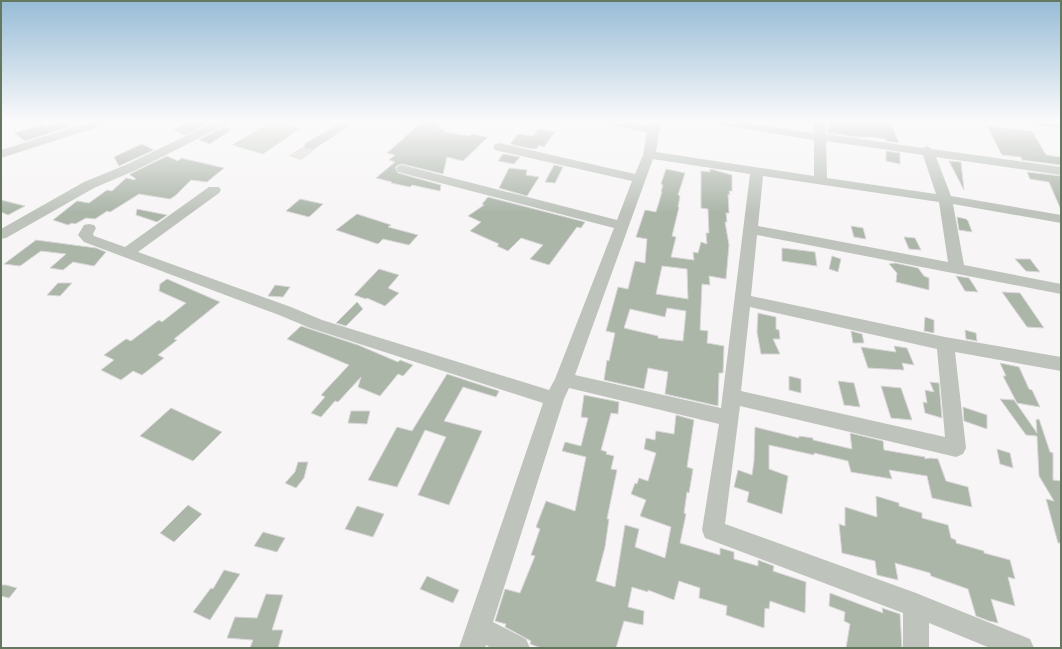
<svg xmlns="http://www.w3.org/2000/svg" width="1062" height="649" viewBox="0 0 1062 649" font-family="Lato,sans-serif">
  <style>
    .green { fill: #ded7d6 }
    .water { fill: #bfc8ba }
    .building { fill: #abb5a8; stroke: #d9d7d8; fill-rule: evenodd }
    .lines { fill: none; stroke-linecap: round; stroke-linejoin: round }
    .minor { fill: #bec4bc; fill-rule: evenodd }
  </style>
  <rect width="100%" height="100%" fill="#f7f5f6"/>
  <!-- green -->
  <polygon class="green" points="304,146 316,149 301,160 288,156"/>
  <!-- water -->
  <polygon class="water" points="270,122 277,122 301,128 263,154 232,145"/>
  <!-- building -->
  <g class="building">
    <polygon points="59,122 68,127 25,141 14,133 43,124 46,127"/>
    <polygon points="188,122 205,122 209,123 185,135 173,130"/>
    <polygon points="422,122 444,122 437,128 446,130 443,132 469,136 472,134 488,137 463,161 447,157 443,174 402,164 398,165 395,168 398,173 441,185 440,191 412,185 410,187 391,183 392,182 376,178 395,162 389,160 395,155 387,153"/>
    <polygon points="828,122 890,122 899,143 886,141 886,139 873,137 859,137 828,133"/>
    <polygon points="987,126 1032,131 1046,155 1061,157 1061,165 1022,160 1021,157 1002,155"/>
    <polygon points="224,127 232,129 210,144 199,140"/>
    <polygon points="539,129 555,132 544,147 539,145 536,149 527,148 510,144 518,134 533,136"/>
    <polygon points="142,144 154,150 119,166 114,157"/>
    <polygon points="886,151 900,153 900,164 886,161"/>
    <polygon points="503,154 520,157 514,164 498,161"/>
    <polygon points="167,156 178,161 181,158 224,168 207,182 191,180 176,195 170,199 139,194 110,212 107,211 95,219 86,218 75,224 72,223 68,225 53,220 77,201 89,203 107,190 112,191 126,178 135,180 135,178 130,175 130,174"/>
    <polygon points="949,161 961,162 964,190"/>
    <polygon points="554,165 563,167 555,183 545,182"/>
    <polygon points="509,168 527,170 526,175 539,177 527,196 499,188"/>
    <path d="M666,169L685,173L678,195L680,196L678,207H679L672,236L676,237L671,257L694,260L693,252L698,253L701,242L707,244L706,233H709L708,209L701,208V171L710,172V169L732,175V191H729L730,195L728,194L729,213H726L727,222H725L729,245L726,279L709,276L710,285L702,284L700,330L708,331L707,343L724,346L723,373H719L718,406L665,394L668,372L648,368L644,389L604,380L607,360L609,361L615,333L606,331L618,287L628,289L635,261L645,263L647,239L636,237L645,210L656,212L662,192H661L663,185L661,184ZM662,266L687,269L688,299L656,294ZM667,308L686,311L683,341L658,338V336L624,328L630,309L665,317Z"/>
    <polygon points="1027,172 1061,176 1061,210 1049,182 1030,179"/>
    <polygon points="488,197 585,222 581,228 577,227 549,265 530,259 543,245 521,238 508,251 497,246 499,244 470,231 481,222 468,216 484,205 482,204"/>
    <polygon points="300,199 323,204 309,217 286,211"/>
    <polygon points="1,200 25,206 8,215 1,212"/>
    <polygon points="137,209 167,215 157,222 136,215"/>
    <polygon points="357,214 391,225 388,227 418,235 409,245 383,239 378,244 336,230"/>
    <polygon points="957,217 966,219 968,221 972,232 959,230"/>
    <polygon points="851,226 863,228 866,239 854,237"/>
    <polygon points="904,237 915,238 921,250 909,249"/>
    <polygon points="36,240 96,248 106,252 94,266 73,262 63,270 50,268 66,254 41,251 20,266 4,264"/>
    <polygon points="782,248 815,252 817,266 782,261"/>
    <polygon points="832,256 841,259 838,272 829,269"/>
    <polygon points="1015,259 1030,259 1040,272 1026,271"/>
    <polygon points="895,263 918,268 924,276 929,278 929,290 896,282 897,273 889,264"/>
    <polygon points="379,269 399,275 388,288 399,293 385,306 367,298 366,299 354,295"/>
    <polygon points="956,276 969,278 978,292 965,291"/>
    <polygon points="167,279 220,302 174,339 177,340 158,355 164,358 142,375 133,371 121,380 101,370 114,360 104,355 126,339 131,341 159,320 162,322 186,303 159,291 160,284"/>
    <polygon points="58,283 72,283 60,296 47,295"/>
    <polygon points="275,285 290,287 283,297 268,296"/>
    <polygon points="1002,292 1020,293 1044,328 1027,327"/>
    <polygon points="357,302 363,309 346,326 336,323"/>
    <polygon points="758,313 776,317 776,329 779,330 780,339 773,339 780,354 761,354 757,332"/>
    <polygon points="925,317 934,320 934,333 924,331"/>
    <polygon points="301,326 358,345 398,362 400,360 413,365 403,376 398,374 380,396 358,387 361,377 338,402 335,401 321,417 311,413 325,397 321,395 349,365 287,339"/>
    <polygon points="965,330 976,333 977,341 966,339"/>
    <polygon points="851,331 862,334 864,343 853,343"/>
    <polygon points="894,346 907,348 914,365 902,363 904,370 868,368 861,347 896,352"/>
    <polygon points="1000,363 1019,367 1029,389 1032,390 1040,407 1017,403 1003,376 1006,376"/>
    <polygon points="447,374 499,391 496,397 463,387 444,421 482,431 449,505 418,495 446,437 425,430 397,487 368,480 397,427 412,431"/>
    <polygon points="789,376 801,379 801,393 789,390"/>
    <polygon points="838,381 854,383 860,407 844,405"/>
    <polygon points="930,382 939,383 942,418 925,413 923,402 927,403 925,390 934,392"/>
    <polygon points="881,386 901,388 912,420 891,418"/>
    <polygon points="584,395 619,402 618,414 611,413 601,450 607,452 606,454 614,456 611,469 617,470 607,519 609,519 605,547 596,581 615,587 625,525 639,529 635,547 665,558 671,527 640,516 646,500 631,494 635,483 637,484 639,478 648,481 656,453 644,449 646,438 655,440 656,431 674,434 676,415 694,420 687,467 693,469 689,493 687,492 684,513 686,514 680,543 720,555 720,548 734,552 734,559 758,566 758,560 774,566 773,571 806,582 805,613 770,601 769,609 765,608 764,628 726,615 727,606 699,598 700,588 679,581 674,600 648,590 648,592 632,587 628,607 644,611 643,625 624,621 616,648 541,648 530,644 531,641 505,627 506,624 495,621 505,589 520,593 535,556 531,555 540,529 536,527 546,501 575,511 586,457 562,451 565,442 581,446 588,418 581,417"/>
    <polygon points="1000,399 1014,400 1037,433 1036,420 1039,419 1050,452 1053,453 1053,480 1061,481 1061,543 1058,543 1046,499 1054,501 1039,476 1037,436 1026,435"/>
    <polygon points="963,407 987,415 987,429 964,421"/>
    <polygon points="171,408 222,432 193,461 140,436"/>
    <polygon points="351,411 370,411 367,424 348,423"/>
    <polygon points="755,427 799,438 799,436 813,438 813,440 852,449 850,433 883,441 884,450 925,457 925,459 930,458 938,459 946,481 968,487 972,507 932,498 927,476 889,470 892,479 851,472 848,461 814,453 814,455 769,445 769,469 788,476 782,514 747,502 749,492 734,487 738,470 752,475 754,461"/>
    <polygon points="997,449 1010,453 1013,468 1000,464"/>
    <polygon points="298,462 308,462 304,478 296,488 285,483 295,472"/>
    <polygon points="876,496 899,503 899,506 922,513 922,518 948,525 951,538 956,540 956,543 984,551 984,553 1010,560 1015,579 1008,577 1015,606 991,599 998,623 989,621 976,616 968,589 931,576 930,573 895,563 898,580 877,575 875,561 842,553 839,524 845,526 845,507 877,517"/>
    <polygon points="188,505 202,514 174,542 160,533"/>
    <polygon points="357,506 384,514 373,537 345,529"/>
    <polygon points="263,532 285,538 277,552 254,546"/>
    <polygon points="224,570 240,574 210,620 193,612 211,588 213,589"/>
    <polygon points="427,576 459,590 453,603 420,589"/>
    <polygon points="1,585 6,585 17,588 9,598 1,596"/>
    <polygon points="830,593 883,613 882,608 900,614 902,648 846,648 850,624 844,621 845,612 829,606"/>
    <polygon points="266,594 283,595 272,630 283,630 278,648 250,648 253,640 227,638 235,617 257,618"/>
  </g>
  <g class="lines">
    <!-- minor -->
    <g class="minor">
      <polygon points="91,122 109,122 107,124 1,158 1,150"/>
      <polygon points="214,122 229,122 227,124 136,170 94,188 6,238 1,239 1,229 84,182 128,164"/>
      <polygon points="342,122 356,122 314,149 306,149 304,146 306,143"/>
      <path d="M605,122H629L649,126V122H661L656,152L814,176V140L720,125L716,124L714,122H742L814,133V122H826V134L923,148L927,146L932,149L1061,167V175L936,157L951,196L1061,215V223L953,204L964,265L1061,284V294L757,235L751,296L945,337L1061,357V371L955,352L966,448L963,454L956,457L740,406L725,524L916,593L1030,639L1034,648H990L929,623V648H903V613L705,538L702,530L719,424L569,388L564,399L493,622L526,639L530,648H491L486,645L485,648H459L543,403L310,328L279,315L84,242L78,235L84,225L89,224L94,225L96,228L93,234L94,236L125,247L209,187H219L221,190L219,193L138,252L291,307L322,320L549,390L555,379L614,228L398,172L396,169L398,166L402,165L617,220L632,181L499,151L495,150L493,147L495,144L499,143L635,174L643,155L647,132L611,125L607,124ZM826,141L923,155L936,194L827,178ZM653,159L750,174L721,408L575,375ZM763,176L939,202L948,262L758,226ZM750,307L937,349L945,437L741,391Z"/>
      <polygon points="1028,122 1061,122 1061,128 1034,125 1030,124"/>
    </g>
  </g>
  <!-- sky -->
  <linearGradient id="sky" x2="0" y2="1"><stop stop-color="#97bcd6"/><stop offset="0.57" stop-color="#fbfafb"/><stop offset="1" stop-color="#fbfafb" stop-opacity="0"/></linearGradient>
  <rect width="1062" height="213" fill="url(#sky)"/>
  <!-- border -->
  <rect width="1062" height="649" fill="none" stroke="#647860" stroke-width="4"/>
</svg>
